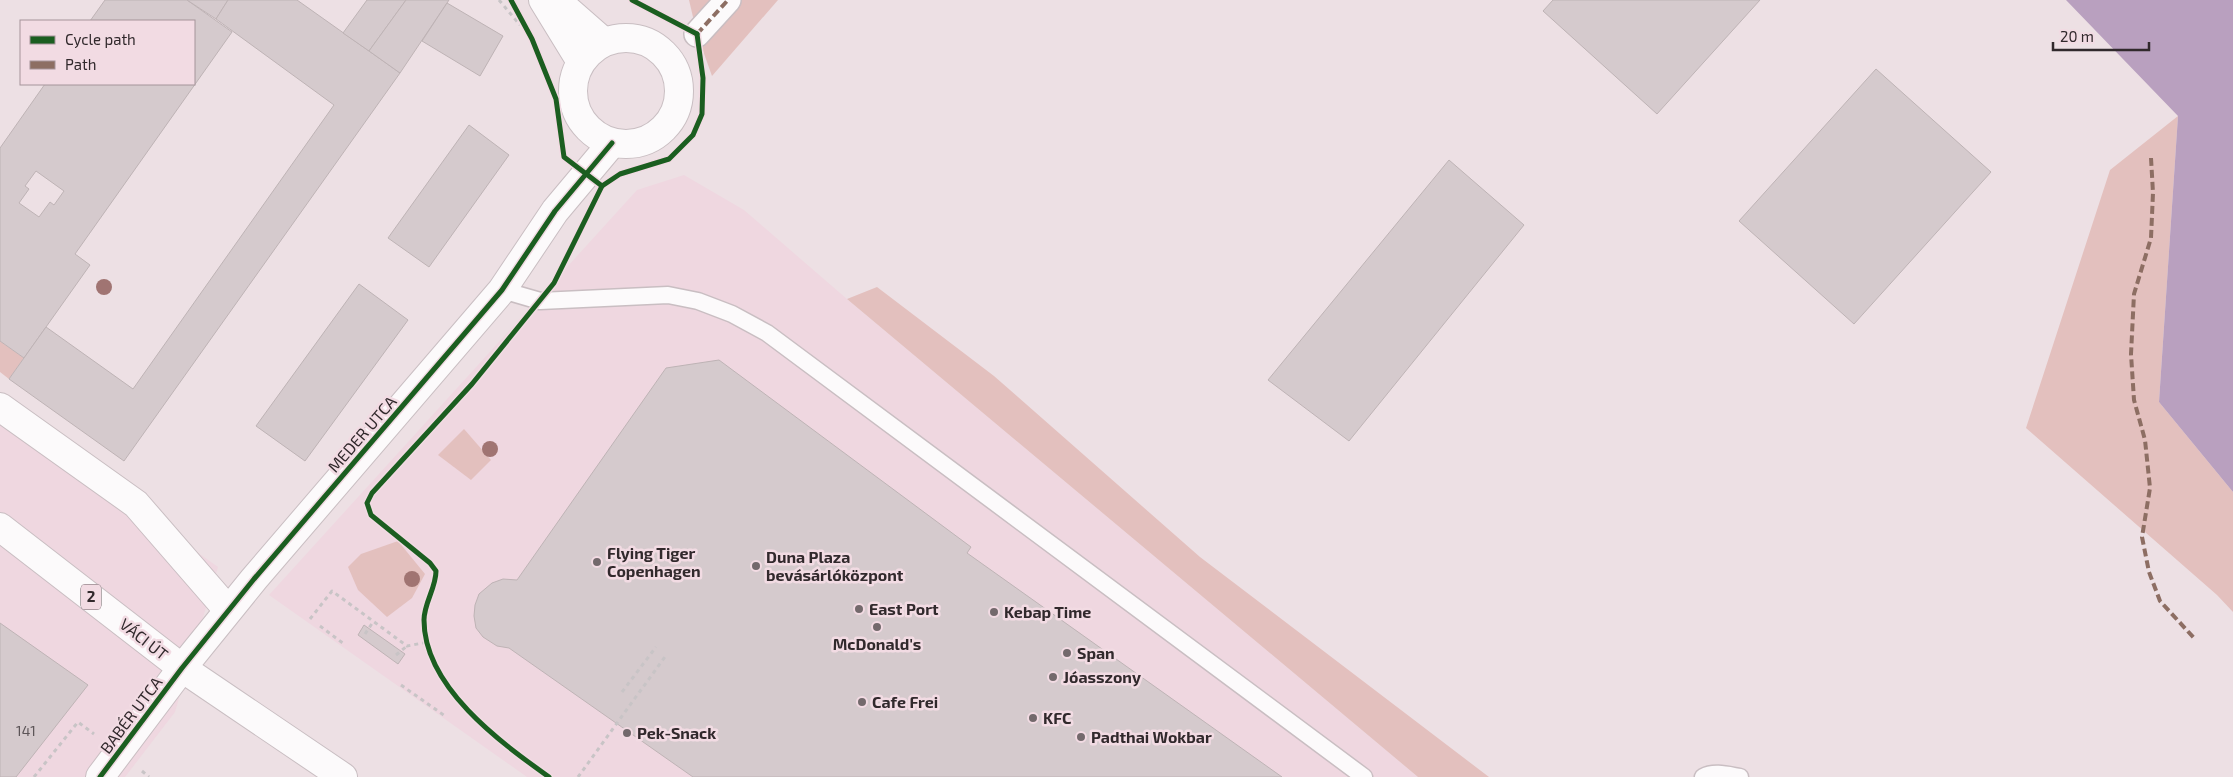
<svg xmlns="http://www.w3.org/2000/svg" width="2233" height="777" viewBox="0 0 2233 777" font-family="'Exo 2',sans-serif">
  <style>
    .built { fill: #efd7e0 }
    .green { fill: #e3c0be }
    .water { fill: #b9a0bf }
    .building { fill: #d5cacd; stroke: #beb3b5; fill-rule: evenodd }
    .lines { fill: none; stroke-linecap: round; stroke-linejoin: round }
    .service-casing { stroke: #c9bec2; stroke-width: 19 }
    .pedestrian-casing { stroke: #c9bec2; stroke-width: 28 }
    .minor-casing { stroke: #c9bec2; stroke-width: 30 }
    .primary-casing { stroke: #c9bec2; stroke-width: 30 }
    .path { stroke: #c8c4c6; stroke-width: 3; stroke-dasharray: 4 4; stroke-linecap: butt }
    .service { stroke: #fcfafb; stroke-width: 16 }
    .pedestrian { stroke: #fcfafb; stroke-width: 25 }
    .minor { stroke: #fcfafb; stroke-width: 28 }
    .primary { stroke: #fcfafb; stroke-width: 28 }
    .quiet { stroke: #8d6e63; stroke-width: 4; stroke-dasharray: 8 4; stroke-linecap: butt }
    .cycleway-casing { stroke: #f2dbe3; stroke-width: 8 }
    .cycleway { stroke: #1b5e20; stroke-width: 5 }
    .tree { fill: #a07472 }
    .poi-dot { fill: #73696c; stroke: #f2dbe3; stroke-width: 2 }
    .labels { text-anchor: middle; stroke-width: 5; stroke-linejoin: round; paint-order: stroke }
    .number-label { font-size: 14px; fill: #5c5457 }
    .shield { fill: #f2dbe3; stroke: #6b5e63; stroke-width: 1 }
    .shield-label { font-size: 15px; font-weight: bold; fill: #31292c }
    .street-label { font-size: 16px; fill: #31292c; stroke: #f2dbe3 }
    .poi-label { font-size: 16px; font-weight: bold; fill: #31292c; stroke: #f2dbe3; text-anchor: start }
  </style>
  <rect width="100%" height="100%" fill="#ede0e4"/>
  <!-- built -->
  <g class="built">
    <polygon points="684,175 744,210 847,299 1418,777 527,777 269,595 637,190"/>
    <polygon points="0,412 218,567 175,712 125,777 0,777"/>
  </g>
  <!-- green -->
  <g class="green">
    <polygon points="689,0 778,0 712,76 697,34"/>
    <polygon points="2178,116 2159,402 2233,492 2233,612 2217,595 2026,428 2110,170"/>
    <polygon points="877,287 994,376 1200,557 1489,777 1418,777 847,299"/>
    <polygon points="0,341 24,358 9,379 0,372"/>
    <polygon points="464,429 491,460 471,480 438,455"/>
    <polygon points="398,541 425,574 412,598 387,617 358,590 348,567 361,554"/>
  </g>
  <!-- water -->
  <polygon class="water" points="2066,0 2233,0 2233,492 2159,402 2178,116"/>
  <!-- building -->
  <g class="building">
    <path d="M105,0H187L232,32L75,254L90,265L24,358L0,341V148L45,84H194V21H90ZM36,171L64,191L54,205L50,202L39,217L19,203L29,189L25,186Z"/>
    <polygon points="187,0 228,0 216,19"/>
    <polygon points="228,0 297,0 400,73 124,461 9,379 46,327 133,389 334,105 216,19"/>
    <polygon points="367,0 406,0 369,51 343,33"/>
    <polygon points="406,0 449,0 400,73 369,51"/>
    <polygon points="1553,0 1760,0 1657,114 1543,11"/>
    <polygon points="447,3 503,36 480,76 422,41"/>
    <polygon points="1876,69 1991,172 1854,324 1739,221"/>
    <polygon points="469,125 509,155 429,267 388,238"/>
    <polygon points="1449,160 1524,225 1349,441 1268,380"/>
    <polygon points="359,284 408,320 305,461 256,426"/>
    <polygon points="719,360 971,547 967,553 1282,777 693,777 509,648 497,646 483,637 476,628 474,616 475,605 479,594 492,583 503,579 517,580 666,368"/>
    <polygon points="0,623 88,685 16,777 0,777"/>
    <polygon points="364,625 405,654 398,664 358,635"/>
  </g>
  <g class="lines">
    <defs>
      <g id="service">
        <polyline points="502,290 540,301 668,295 698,301 732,314 767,333 1364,777"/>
        <path d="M1703,777C1714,771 1728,775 1740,777"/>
      </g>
      <polyline id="pedestrian" points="697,34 728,0"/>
      <g id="minor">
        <polyline points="543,0 581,62"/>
        <polyline points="556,0 604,42"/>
        <circle cx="626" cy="91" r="53"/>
        <polyline points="0,407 136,504 228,610"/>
        <polyline points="100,777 182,668 254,579 502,290 555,211 612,143"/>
      </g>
      <polyline id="primary" points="0,527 182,668 343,777"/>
    </defs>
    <!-- service casing -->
    <use href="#service" class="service-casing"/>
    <!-- pedestrian casing -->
    <use href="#pedestrian" class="pedestrian-casing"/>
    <!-- minor casing -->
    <use href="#minor" class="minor-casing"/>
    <!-- primary casing -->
    <use href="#primary" class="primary-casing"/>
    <!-- path -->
    <g class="path">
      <polyline points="499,0 520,25"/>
      <polyline points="310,619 332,591 407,646 428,642"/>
      <polyline points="320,626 344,644"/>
      <polyline points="365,634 373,622"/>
      <polyline points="396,655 407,646"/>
      <polyline points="401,685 445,716"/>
      <polyline points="622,692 656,647"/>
      <polyline points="142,771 149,777"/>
      <polyline points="34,777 78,722 94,734"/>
      <polyline points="578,777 667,654"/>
    </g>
    <!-- service -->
    <use href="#service" class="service"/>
    <!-- pedestrian -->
    <use href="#pedestrian" class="pedestrian"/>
    <!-- minor -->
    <use href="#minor" class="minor"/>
    <!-- primary -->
    <use href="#primary" class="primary"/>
    <!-- quiet -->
    <g class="quiet">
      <polyline points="697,34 728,0"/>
      <polyline points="2151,158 2153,193 2151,238 2134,294 2131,354 2134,400 2145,440 2150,488 2142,537 2149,572 2160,601 2194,638"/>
    </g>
    <defs>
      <g id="cycleway">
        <polyline points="511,0 532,39 556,99 564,157 602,186"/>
        <polyline points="632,0 697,34"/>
        <polyline points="100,777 182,668 254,579 502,290 555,211 612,143"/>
        <path d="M549,777C500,742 424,687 424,620C424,603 436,588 436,571L430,563L371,515L367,503L372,493L472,384L554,283L602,186L620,174L669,159L693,135L702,114L703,78L697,34"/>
      </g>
    </defs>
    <!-- cycleway casing -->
    <use href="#cycleway" class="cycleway-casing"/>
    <!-- cycleway -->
    <use href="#cycleway" class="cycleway"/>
  </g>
  <!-- trees -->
  <g class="tree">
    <circle cx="104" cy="287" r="8"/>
    <circle cx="490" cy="449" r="8"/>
    <circle cx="412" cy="579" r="8"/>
  </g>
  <!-- markers -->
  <g class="poi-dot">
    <circle cx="597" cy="562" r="5"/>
    <circle cx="756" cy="566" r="5"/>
    <circle cx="859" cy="609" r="5"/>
    <circle cx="994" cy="612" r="5"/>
    <circle cx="877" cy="627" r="5"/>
    <circle cx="1067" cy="653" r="5"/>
    <circle cx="1053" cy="677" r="5"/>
    <circle cx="862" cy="702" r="5"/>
    <circle cx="1033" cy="718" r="5"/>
    <circle cx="627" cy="733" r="5"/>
    <circle cx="1081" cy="737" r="5"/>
  </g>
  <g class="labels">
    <!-- number labels -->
    <g class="number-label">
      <text x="26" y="736">141</text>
    </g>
    <!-- shield labels -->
    <rect class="shield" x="81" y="584.5" width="20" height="25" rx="4"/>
    <g class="shield-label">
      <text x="91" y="602">2</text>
    </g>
    <!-- street labels -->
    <g class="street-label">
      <text transform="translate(362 434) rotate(-49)" y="6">MEDER UTCA</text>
      <text transform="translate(144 639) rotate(38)" y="6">VÁCI ÚT</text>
      <text transform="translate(131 715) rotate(-53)" y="6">BABÉR UTCA</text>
    </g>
    <!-- poi labels -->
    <g class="poi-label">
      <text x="607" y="559">Flying Tiger<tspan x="607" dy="18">Copenhagen</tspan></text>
      <text x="766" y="563">Duna Plaza<tspan x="766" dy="18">bevásárlóközpont</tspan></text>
      <text x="869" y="615">East Port</text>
      <text x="1004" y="618">Kebap Time</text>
      <text x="877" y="650" text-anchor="middle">McDonald's</text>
      <text x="1077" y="659">Span</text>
      <text x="1063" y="683">Jóasszony</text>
      <text x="872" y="708">Cafe Frei</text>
      <text x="1043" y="724">KFC</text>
      <text x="637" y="739">Pek-Snack</text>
      <text x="1091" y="743">Padthai Wokbar</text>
    </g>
  </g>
  <!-- legend -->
  <rect x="20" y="20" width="175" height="65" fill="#f2dbe3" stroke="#a5949a"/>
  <rect x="30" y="36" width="25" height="8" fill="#1b5e20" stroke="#a5949a"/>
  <text x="65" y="45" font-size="15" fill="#31292c">Cycle path</text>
  <rect x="30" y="61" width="25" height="8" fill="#8d6e63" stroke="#a5949a"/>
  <text x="65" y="70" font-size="15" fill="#31292c">Path</text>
  <!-- scale -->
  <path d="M2053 42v8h96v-8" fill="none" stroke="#31292c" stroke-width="2.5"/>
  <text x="2060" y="42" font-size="15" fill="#31292c" stroke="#f2dbe3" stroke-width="4" paint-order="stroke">20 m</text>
</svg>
